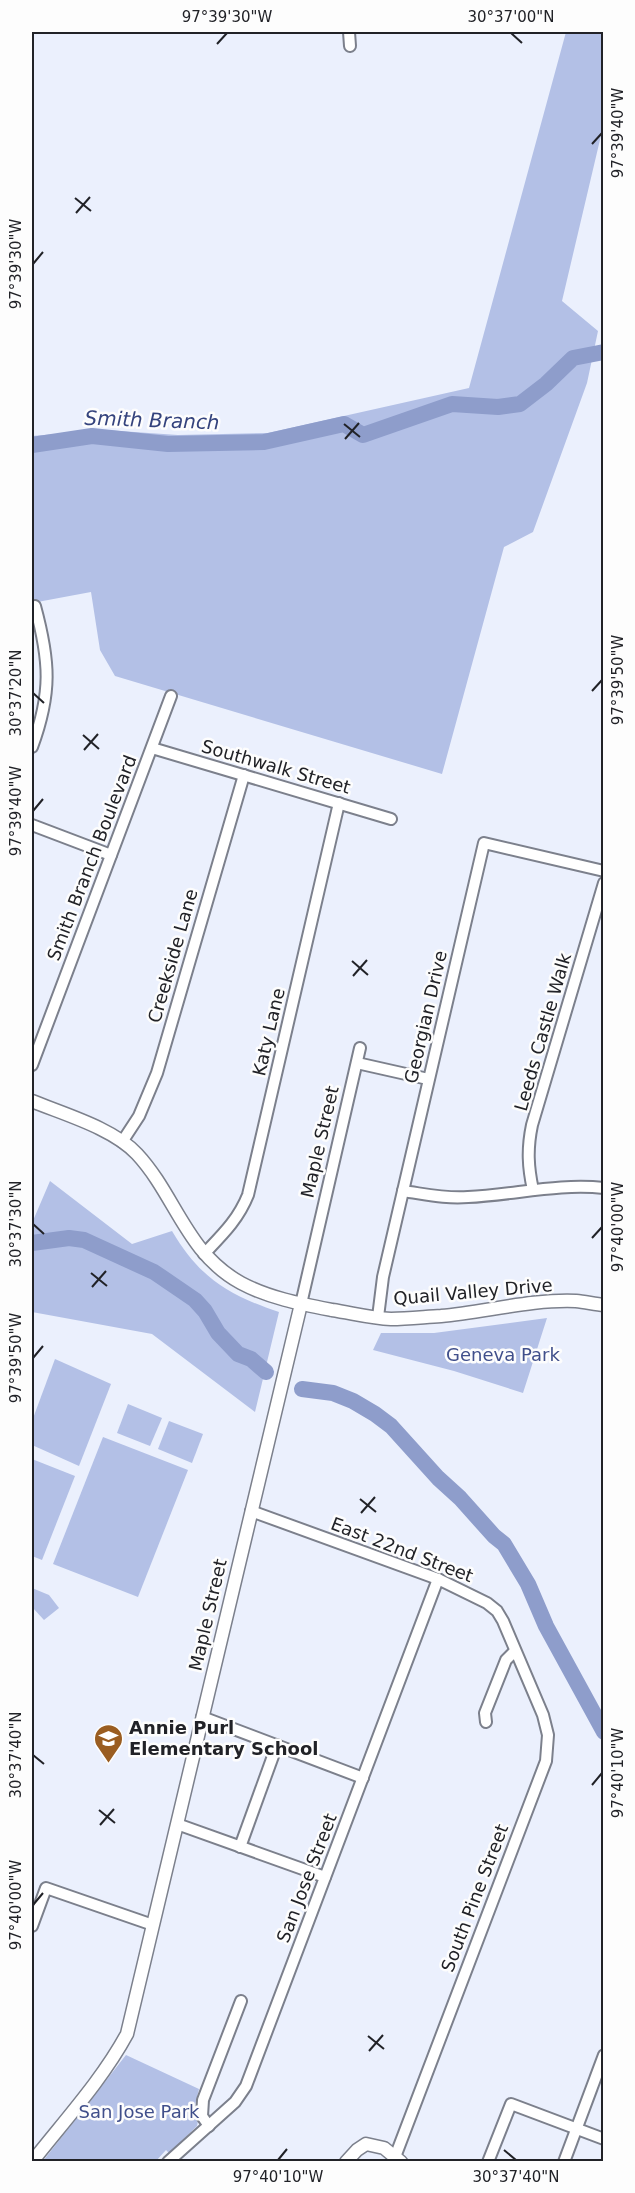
<svg xmlns="http://www.w3.org/2000/svg" width="635" height="2193" viewBox="0 0 635 2193" font-family="'DejaVu Sans',sans-serif">
  <style>
    .green { fill: #b3c0e6 }
    .lines { fill: none; stroke-linecap: round; stroke-linejoin: round }
    .river { stroke: #8e9dcb; stroke-width: 16 }
    .minor-casing { stroke: #7c808c; stroke-width: 14 }
    .tertiary-casing { stroke: #7c808c; stroke-width: 15 }
    .minor { stroke: #fff; stroke-width: 10 }
    .tertiary { stroke: #fff; stroke-width: 12 }
    .ticks { fill: none; stroke: #212227; stroke-width: 2 }
    .labels { text-anchor: middle; stroke-width: 5; stroke-linejoin: round; paint-order: stroke }
    .street-label { font-size: 18px; fill: #212227; stroke: #fdfdfd }
    .park-label { font-size: 18px; fill: #404f8b; stroke: #fdfdfd }
    .poi-label { font-size: 18px; font-weight: bold; fill: #212227; stroke: #fdfdfd; text-anchor: start }
    .water-label { font-size: 20px; font-style: italic; fill: #34437d; stroke: #fdfdfd }
    .neatline { fill: none; stroke: #212227; stroke-width: 2 }
    .ticks-label { font-size: 15px; text-anchor: middle; fill: #212227 }
  </style>
  <rect width="100%" height="100%" fill="#ebf0fd"/>
  <!-- green -->
  <g class="green">
    <polygon points="566,32 603,32 603,127 562,301 598,331 587,383 533,532 504,547 442,774 115,676 100,650 91,592 32,603 32,436 105,430 178,435 268,433 469,388"/>
    <path d="M50,1181L132,1244L172,1231C200,1278 228,1295 279,1312L255,1412L152,1334L32,1312V1223Z"/>
    <polygon points="547,1318 523,1393 454,1371 373,1350 381,1333 434,1333"/>
    <polygon points="55,1359 111,1384 79,1466 32,1445 32,1421"/>
    <polygon points="128,1404 162,1418 150,1446 117,1433"/>
    <polygon points="169,1421 203,1434 192,1463 158,1449"/>
    <polygon points="103,1437 188,1470 138,1597 53,1564"/>
    <polygon points="32,1459 75,1476 42,1560 32,1556"/>
    <polygon points="32,1588 49,1595 59,1608 44,1620 32,1607"/>
    <polygon points="126,2055 199,2089 194,2109 198,2121 197,2126 169,2153 166,2150 156,2161 43,2161"/>
  </g>
  <g class="lines">
    <!-- river -->
    <g class="river">
      <polyline points="32,445 92,436 168,444 264,442 344,424 363,435 452,404 498,407 520,404 546,384 573,358 604,352"/>
      <polyline points="32,1243 69,1238 84,1240 154,1272 195,1300 205,1311 218,1333 238,1354 251,1359 266,1372"/>
      <polyline points="302,1389 333,1393 353,1401 375,1414 391,1426 438,1478 460,1498 494,1536 504,1544 528,1584 546,1626 604,1732"/>
    </g>
    <defs>
      <g id="minor">
        <polyline points="349,32 350,46"/>
        <path d="M32,747C52,693 50,661 35,606"/>
        <polyline points="152,748 391,819"/>
        <polyline points="32,825 111,855"/>
        <polyline points="357,1063 428,1079"/>
        <polyline points="32,1065 171,696"/>
        <polyline points="122,1142 139,1116 157,1073 244,775"/>
        <path d="M533,1190C528,1167 527,1149 532,1125L604,883"/>
        <path d="M403,1191C425,1194 446,1199 468,1197C514,1195 558,1183 604,1188"/>
        <path d="M204,1254C222,1235 238,1220 248,1195L339,803"/>
        <polyline points="301,1304 360,1048"/>
        <polyline points="378,1317 383,1277 484,843 604,871"/>
        <polyline points="251,1511 438,1579 487,1603 497,1611 503,1621 543,1715 548,1735 546,1761 395,2157"/>
        <polyline points="202,1717 363,1778"/>
        <polyline points="486,1722 485,1713 506,1660 515,1651"/>
        <polyline points="177,1824 325,1877"/>
        <polyline points="240,1847 277,1745"/>
        <polyline points="32,1926 46,1888 153,1925"/>
        <polyline points="209,2126 202,2116 203,2100 241,2001"/>
        <polyline points="168,2162 235,2102 246,2086 438,1579"/>
        <polyline points="488,2162 511,2104 604,2139"/>
        <polyline points="564,2162 604,2055"/>
      </g>
      <g id="tertiary">
        <path d="M32,1101C63,1114 113,1128 137,1154C176,1196 186,1253 241,1283C269,1298 301,1304 332,1310C352,1313 371,1318 391,1319C407,1319 424,1317 441,1316C485,1312 533,1299 576,1301C585,1302 595,1304 604,1305"/>
        <path d="M32,2162C65,2120 102,2080 127,2034L301,1304"/>
        <polyline points="346,2162 357,2150 366,2144 384,2148 401,2162"/>
      </g>
    </defs>
    <!-- minor casing -->
    <use href="#minor" class="minor-casing"/>
    <!-- tertiary casing -->
    <use href="#tertiary" class="tertiary-casing"/>
    <!-- minor -->
    <use href="#minor" class="minor"/>
    <!-- tertiary -->
    <use href="#tertiary" class="tertiary"/>
  </g>
  <!-- ticks -->
  <path class="ticks" d="M511,33L522,43M217,44L227,33M592,144L602,133M75,198L91,211M76,213L90,197M33,264L43,252M344,424L360,437M345,439L359,423M592,691L602,680M33,693L44,703M83,735L99,749M84,750L98,734M33,811L43,799M352,961L368,975M353,976L367,960M33,1224L44,1234M592,1238L602,1227M91,1273L107,1286M92,1287L106,1271M33,1358L43,1346M360,1499L376,1512M361,1513L375,1497M33,1755L44,1764M592,1785L602,1773M99,1810L115,1823M100,1825L114,1809M33,1905L43,1893M368,2036L384,2049M369,2051L383,2035M504,2150L516,2160M278,2160L287,2149"/>
  <!-- icons -->
  <defs>
    <symbol id="school-pin" viewBox="-11 -11 22 30"><path d="M0 17L-7.5 6A9.5 9.5 0 1 1 7.5 6Z" fill="#9a5d21" stroke="#fdfdfd"/><path d="M0-5L7-2L0 1L-7-2ZM-4 1L0 2.5L4 1V4Q0 6-4 4Z" fill="#fff"/></symbol>
  </defs>
  <g fill-rule="evenodd">
    <use href="#school-pin" x="92" y="1722" width="33" height="45"/>
  </g>
  <g class="labels">
    <!-- street labels -->
    <g class="street-label">
      <text transform="translate(276 767) rotate(16)" y="6">Southwalk Street</text>
      <text transform="translate(92 858) rotate(-69)" y="6">Smith Branch Boulevard</text>
      <text transform="translate(173 956) rotate(-74)" y="6">Creekside Lane</text>
      <text transform="translate(426 1017) rotate(-77)" y="6">Georgian Drive</text>
      <text transform="translate(269 1032) rotate(-77)" y="6">Katy Lane</text>
      <text transform="translate(543 1032) rotate(-74)" y="6">Leeds Castle Walk</text>
      <text transform="translate(320 1142) rotate(-77)" y="6">Maple Street</text>
      <text transform="translate(473 1292) rotate(-5)" y="6">Quail Valley Drive</text>
      <text transform="translate(402 1550) rotate(21)" y="6">East 22nd Street</text>
      <text transform="translate(208 1615) rotate(-77)" y="6">Maple Street</text>
      <text transform="translate(307 1878) rotate(-69)" y="6">San Jose Street</text>
      <text transform="translate(475 1898) rotate(-69)" y="6">South Pine Street</text>
    </g>
    <!-- park labels -->
    <g class="park-label">
      <text x="503" y="1361">Geneva Park</text>
      <text x="139" y="2118">San Jose Park</text>
    </g>
    <!-- poi labels -->
    <g class="poi-label">
      <text x="129" y="1734">Annie Purl<tspan x="129" dy="21">Elementary School</tspan></text>
    </g>
    <!-- water labels -->
    <g class="water-label">
      <text transform="translate(152 420) rotate(2)" y="7">Smith Branch</text>
    </g>
  </g>
  <!-- border -->
  <rect width="635" height="2193" fill="none" stroke="#fdfdfd" stroke-width="66"/>
  <rect x="33" y="33" width="569" height="2127" class="neatline"/>
  <g class="ticks-label">
    <text x="227" y="22">97°39'30"W</text>
    <text x="511" y="22">30°37'00"N</text>
    <text transform="translate(618 133) rotate(-90)" y="5">97°39'40"W</text>
    <text transform="translate(16 264) rotate(-90)" y="5">97°39'30"W</text>
    <text transform="translate(618 680) rotate(-90)" y="5">97°39'50"W</text>
    <text transform="translate(16 693) rotate(-90)" y="5">30°37'20"N</text>
    <text transform="translate(16 811) rotate(-90)" y="5">97°39'40"W</text>
    <text transform="translate(16 1224) rotate(-90)" y="5">30°37'30"N</text>
    <text transform="translate(618 1227) rotate(-90)" y="5">97°40'00"W</text>
    <text transform="translate(16 1358) rotate(-90)" y="5">97°39'50"W</text>
    <text transform="translate(16 1755) rotate(-90)" y="5">30°37'40"N</text>
    <text transform="translate(618 1773) rotate(-90)" y="5">97°40'10"W</text>
    <text transform="translate(16 1905) rotate(-90)" y="5">97°40'00"W</text>
    <text x="278" y="2182">97°40'10"W</text>
    <text x="516" y="2182">30°37'40"N</text>
  </g>
</svg>
